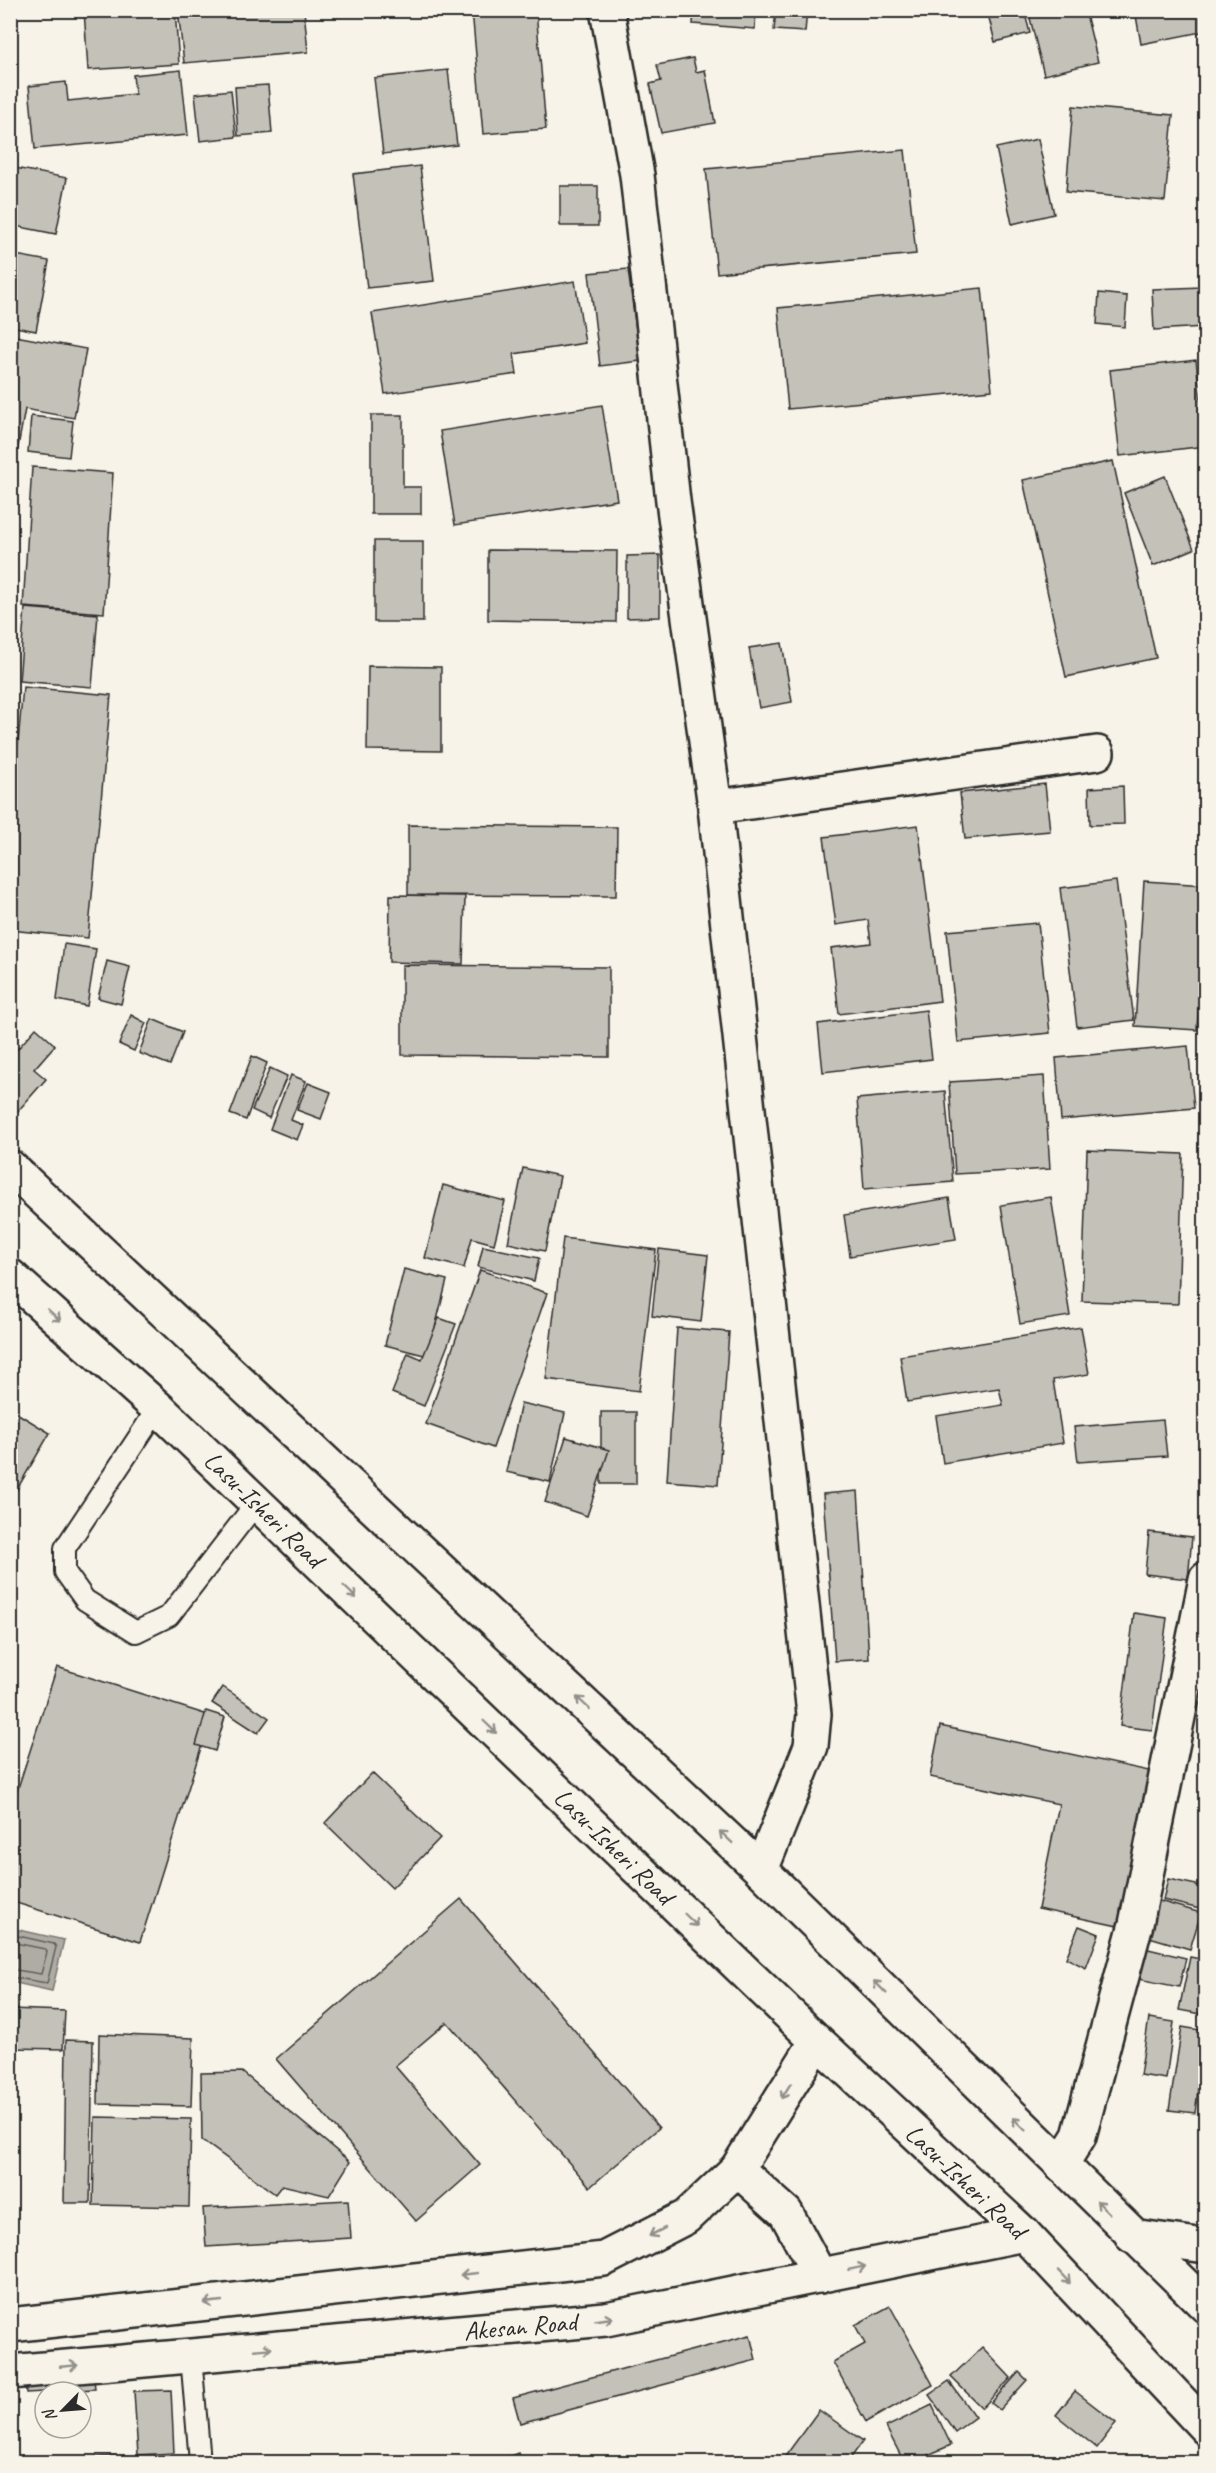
<svg xmlns="http://www.w3.org/2000/svg" width="1216" height="2473" viewBox="0 0 1216 2473" font-family="Caveat,sans-serif">
  <style>
    .water { fill: #afaca4; stroke: #7a7874; stroke-width: 1.5 }
    .lines { fill: none; stroke-linecap: round; stroke-linejoin: round }
    .shore { stroke: #605f5b; stroke-width: 1.5 }
    .building { fill: #c4c1b9; stroke: #2b2b2b; stroke-width: 1.5 }
    .service-casing { stroke: #2b2b2b; stroke-width: 24 }
    .minor-casing { stroke: #2b2b2b; stroke-width: 38 }
    .tertiary-casing { stroke: #2b2b2b; stroke-width: 38 }
    .primary-casing { stroke: #2b2b2b; stroke-width: 38 }
    .service { stroke: #f7f3e8; stroke-width: 20 }
    .minor { stroke: #f7f3e8; stroke-width: 33 }
    .tertiary { stroke: #f7f3e8; stroke-width: 33 }
    .primary { stroke: #f7f3e8; stroke-width: 33 }
    .oneway { stroke: #918f8a }
    .labels { text-anchor: middle; stroke-width: 6; stroke-linejoin: round; paint-order: stroke }
    .street-label { font-size: 26px; fill: #2b2b2b; stroke: #f7f3e8 }
  </style>
  <rect width="100%" height="100%" fill="#f7f3e8"/>
  <filter id="ink" filterUnits="userSpaceOnUse"><feTurbulence type="fractalNoise" baseFrequency=".0167" numOctaves="2"/><feDisplacementMap in="SourceGraphic" scale="12" xChannelSelector="R" yChannelSelector="G"/><feConvolveMatrix kernelMatrix="1 2 1 2 8 2 1 2 1" color-interpolation-filters="sRGB"/></filter>
  <g filter="url(#ink)">
    <!-- water -->
    <polygon class="water" points="11,1928 64,1940 52,1991 11,1982"/>
    <g class="lines">
      <!-- shore -->
      <g class="shore">
        <polyline points="10,1934 54,1944 56,1947 47,1983 10,1977"/>
        <polyline points="10,1942 45,1949 47,1952 41,1974 10,1969"/>
      </g>
    </g>
    <!-- building -->
    <g class="building">
      <polygon points="84,10 175,10 179,64 88,70"/>
      <polygon points="178,10 304,10 308,52 184,63"/>
      <polygon points="472,10 536,10 546,129 483,134"/>
      <polygon points="694,10 756,10 755,29 693,24"/>
      <polygon points="776,10 807,10 805,32 774,30"/>
      <polygon points="987,10 1024,10 1030,33 995,42"/>
      <polygon points="1028,10 1085,10 1098,62 1044,75"/>
      <polygon points="1135,10 1206,10 1206,31 1141,44"/>
      <polygon points="693,58 696,72 705,70 715,123 661,133 650,84 661,81 657,65"/>
      <polygon points="181,70 188,135 35,149 29,86 66,82 68,101 135,94 133,75"/>
      <polygon points="448,70 457,145 383,154 374,78"/>
      <polygon points="268,85 272,133 238,136 235,87"/>
      <polygon points="231,90 236,137 200,141 195,94"/>
      <polygon points="1073,106 1173,115 1165,201 1066,192"/>
      <polygon points="1038,139 1054,214 1012,224 996,148"/>
      <polygon points="905,150 916,254 717,273 706,169"/>
      <polygon points="10,160 17,161 15,168 67,178 56,234 10,225"/>
      <polygon points="420,166 434,281 367,288 353,174"/>
      <rect x="560" y="186" width="38" height="40"/>
      <polygon points="10,254 49,261 36,331 10,326"/>
      <polygon points="628,269 640,361 600,366 589,273"/>
      <polygon points="575,281 585,343 514,354 517,374 385,394 372,313"/>
      <polygon points="1202,287 1204,327 1154,330 1152,289"/>
      <polygon points="982,288 992,390 788,409 778,308"/>
      <polygon points="1099,293 1127,296 1125,327 1097,324"/>
      <polygon points="10,335 86,349 74,418 25,409 10,490"/>
      <polygon points="1196,360 1206,446 1120,456 1110,370"/>
      <polygon points="602,405 617,500 455,525 440,431"/>
      <polygon points="371,415 403,415 403,487 421,487 421,514 371,514"/>
      <polygon points="31,416 73,421 69,457 28,452"/>
      <polygon points="1113,461 1156,658 1066,677 1023,480"/>
      <polygon points="32,467 113,473 104,613 23,607"/>
      <polygon points="1165,476 1194,549 1153,566 1124,493"/>
      <rect x="374" y="541" width="49" height="81"/>
      <polygon points="488,550 617,551 616,622 488,620"/>
      <polygon points="660,555 660,617 627,618 627,556"/>
      <polygon points="25,608 98,614 92,687 19,681"/>
      <polygon points="782,643 792,702 759,708 749,648"/>
      <polygon points="368,666 441,667 441,751 367,750"/>
      <polygon points="23,687 111,695 88,938 10,930 10,764 16,764"/>
      <polygon points="1045,784 1050,831 965,839 960,793"/>
      <polygon points="1123,786 1124,824 1090,825 1089,788"/>
      <polygon points="408,825 617,827 616,896 408,895"/>
      <polygon points="918,825 940,1001 839,1014 831,948 871,943 868,920 836,925 824,837"/>
      <polygon points="1116,881 1134,1020 1077,1027 1060,888"/>
      <polygon points="1144,881 1206,885 1197,1030 1135,1026"/>
      <polygon points="390,895 465,896 463,964 389,962"/>
      <polygon points="1038,923 1050,1033 958,1042 947,931"/>
      <polygon points="64,944 96,949 87,1006 57,1000"/>
      <polygon points="107,961 130,967 121,1004 98,998"/>
      <polygon points="402,965 609,967 609,1057 402,1055"/>
      <polygon points="926,1010 932,1059 823,1072 818,1024"/>
      <polygon points="131,1015 146,1023 134,1051 119,1044"/>
      <polygon points="152,1019 183,1032 170,1065 139,1053"/>
      <polygon points="36,1028 55,1045 34,1069 46,1079 10,1120 10,1052 13,1054"/>
      <polygon points="1188,1046 1194,1108 1061,1120 1056,1058"/>
      <polygon points="252,1056 267,1063 246,1120 230,1114"/>
      <polygon points="270,1068 287,1076 269,1118 252,1110"/>
      <polygon points="291,1075 306,1081 291,1120 303,1125 297,1140 270,1129"/>
      <polygon points="1044,1076 1050,1169 955,1174 949,1082"/>
      <polygon points="308,1083 331,1092 321,1119 297,1110"/>
      <polygon points="945,1091 953,1182 864,1189 857,1099"/>
      <polygon points="1087,1150 1183,1154 1178,1304 1082,1301"/>
      <polygon points="523,1168 560,1176 545,1251 508,1243"/>
      <polygon points="443,1185 505,1201 494,1244 472,1238 464,1268 425,1258"/>
      <polygon points="1051,1197 1070,1316 1020,1324 1001,1205"/>
      <polygon points="949,1198 956,1239 850,1256 844,1215"/>
      <polygon points="563,1238 656,1250 639,1391 546,1379"/>
      <polygon points="483,1246 539,1258 534,1281 478,1267"/>
      <polygon points="659,1249 708,1255 701,1322 652,1316"/>
      <polygon points="404,1269 447,1280 428,1356 385,1345"/>
      <polygon points="480,1270 547,1293 493,1448 426,1424"/>
      <polygon points="439,1318 456,1324 424,1406 392,1393 408,1353 422,1359"/>
      <polygon points="1081,1327 1089,1374 1053,1380 1063,1443 943,1463 936,1416 1003,1405 999,1388 907,1402 900,1356"/>
      <polygon points="677,1328 729,1332 718,1485 667,1481"/>
      <polygon points="521,1403 565,1413 550,1482 506,1472"/>
      <polygon points="15,1412 50,1433 10,1501 10,1421"/>
      <rect x="601" y="1412" width="35" height="72"/>
      <polygon points="1163,1420 1167,1456 1078,1462 1074,1427"/>
      <polygon points="566,1437 609,1450 587,1516 545,1502"/>
      <polygon points="858,1491 869,1659 835,1661 823,1494"/>
      <polygon points="1149,1532 1192,1537 1188,1579 1145,1574"/>
      <polygon points="1134,1613 1167,1618 1152,1730 1120,1726"/>
      <polygon points="57,1667 211,1716 140,1942 10,1901 10,1813"/>
      <polygon points="223,1687 269,1718 258,1733 212,1703"/>
      <polygon points="206,1711 225,1717 215,1751 196,1745"/>
      <polygon points="940,1726 1149,1771 1118,1926 1038,1909 1059,1804 930,1777"/>
      <polygon points="372,1773 440,1838 392,1888 325,1823"/>
      <polygon points="1168,1879 1206,1887 1204,1910 1163,1900"/>
      <polygon points="461,1899 659,2128 590,2187 447,2022 395,2066 480,2165 416,2221 276,2059"/>
      <polygon points="1156,1900 1201,1913 1190,1949 1146,1936"/>
      <polygon points="1079,1926 1099,1934 1086,1968 1066,1958"/>
      <polygon points="1140,1947 1186,1958 1179,1987 1133,1978"/>
      <polygon points="1190,1957 1206,1960 1206,2015 1179,2010"/>
      <polygon points="10,2009 65,2011 63,2049 10,2048"/>
      <polygon points="1149,2018 1174,2022 1166,2079 1140,2075"/>
      <polygon points="1182,2027 1206,2031 1195,2113 1169,2110"/>
      <polygon points="99,2034 193,2038 191,2106 98,2104"/>
      <polygon points="66,2040 93,2041 90,2203 64,2203"/>
      <polygon points="242,2072 350,2162 329,2196 282,2185 275,2194 202,2140 201,2073"/>
      <polygon points="95,2117 191,2119 189,2207 93,2205"/>
      <polygon points="348,2200 351,2238 206,2247 203,2208"/>
      <polygon points="890,2306 933,2385 866,2422 833,2362 865,2344 855,2325"/>
      <polygon points="750,2335 756,2360 520,2423 513,2398"/>
      <polygon points="982,2347 1011,2378 982,2408 951,2377"/>
      <polygon points="93,2369 95,2389 26,2393 24,2374"/>
      <polygon points="1019,2372 1027,2380 1000,2410 991,2403"/>
      <polygon points="949,2381 975,2417 955,2432 929,2395"/>
      <polygon points="171,2390 174,2453 138,2455 134,2391"/>
      <polygon points="1075,2391 1116,2423 1097,2448 1056,2415"/>
      <polygon points="932,2405 951,2445 912,2462 904,2462 886,2427"/>
      <polygon points="819,2410 863,2441 848,2462 781,2462"/>
      <polygon points="518,2453 521,2462 495,2462"/>
      <polygon points="115,2456 115,2462 10,2462"/>
    </g>
    <g class="lines">
      <defs>
        <g id="service">
          <polyline points="158,1408 65,1548 65,1572 85,1600 136,1632 169,1616 257,1502"/>
          <polyline points="191,2356 200,2462"/>
        </g>
        <g id="minor">
          <polyline points="607,10 637,175 673,501 715,807 814,1714 811,1746 761,1870"/>
          <polyline points="715,807 1097,753"/>
          <polyline points="1061,2165 1079,2136 1136,1924 1206,1579"/>
          <polyline points="1132,2236 1206,2246"/>
        </g>
        <g id="tertiary">
          <polyline points="737,2169 786,2213 820,2276"/>
          <polyline points="10,2325 604,2259 686,2217 737,2169 817,2041"/>
          <polyline points="10,2372 606,2319 1024,2234"/>
        </g>
        <g id="primary">
          <polyline points="10,1167 761,1870 1206,2306"/>
          <polyline points="10,1276 158,1408 817,2041 1024,2234 1206,2428"/>
        </g>
      </defs>
      <!-- service casing -->
      <use href="#service" class="service-casing"/>
      <!-- minor casing -->
      <use href="#minor" class="minor-casing"/>
      <!-- tertiary casing -->
      <use href="#tertiary" class="tertiary-casing"/>
      <!-- primary casing -->
      <use href="#primary" class="primary-casing"/>
      <!-- service -->
      <use href="#service" class="service"/>
      <!-- minor -->
      <use href="#minor" class="minor"/>
      <!-- tertiary -->
      <use href="#tertiary" class="tertiary"/>
      <!-- primary -->
      <use href="#primary" class="primary"/>
    </g>
    <!-- one-way arrows -->
    <defs><path id="oneway-shaft" d="M-6 0H5M1.5-3L5.5 0L1.5 3" fill="none" stroke-width="1.6" stroke-linecap="round" stroke-linejoin="round" transform="scale(1.5)"/></defs>
    <g class="oneway">
      <use href="#oneway-shaft" transform="translate(54 1315) rotate(42)"/>
      <use href="#oneway-shaft" transform="translate(350 1592) rotate(44)"/>
      <use href="#oneway-shaft" transform="translate(583 1703) rotate(-137)"/>
      <use href="#oneway-shaft" transform="translate(490 1727) rotate(44)"/>
      <use href="#oneway-shaft" transform="translate(726 1837) rotate(-137)"/>
      <use href="#oneway-shaft" transform="translate(691 1920) rotate(44)"/>
      <use href="#oneway-shaft" transform="translate(880 1987) rotate(-135)"/>
      <use href="#oneway-shaft" transform="translate(786 2091) rotate(122)"/>
      <use href="#oneway-shaft" transform="translate(1019 2124) rotate(-135)"/>
      <use href="#oneway-shaft" transform="translate(1103 2207) rotate(-135)"/>
      <use href="#oneway-shaft" transform="translate(657 2232) rotate(153)"/>
      <use href="#oneway-shaft" transform="translate(857 2268) rotate(-12)"/>
      <use href="#oneway-shaft" transform="translate(469 2274) rotate(174)"/>
      <use href="#oneway-shaft" transform="translate(1064 2277) rotate(47)"/>
      <use href="#oneway-shaft" transform="translate(213 2302) rotate(174)"/>
      <use href="#oneway-shaft" transform="translate(604 2319) rotate(-8)"/>
      <use href="#oneway-shaft" transform="translate(263 2349) rotate(-5)"/>
      <use href="#oneway-shaft" transform="translate(69 2366) rotate(-5)"/>
    </g>
  </g>
  <g class="labels">
    <!-- street labels -->
    <g class="street-label">
      <text transform="translate(264 1509) rotate(44)" y="9">Lasu-Isheri Road</text>
      <text transform="translate(614 1846) rotate(44)" y="9">Lasu-Isheri Road</text>
      <text transform="translate(966 2181) rotate(43)" y="9">Lasu-Isheri Road</text>
      <text transform="translate(520 2326) rotate(-5)" y="9">Akesan Road</text>
    </g>
  </g>
  <!-- margin -->
  <rect width="1216" height="2473" fill="none" stroke="#f7f3e8" stroke-width="36"/>
  <rect x="18" y="18" width="1180" height="2437" fill="none" stroke="#2b2b2b" stroke-width="2" filter="url(#ink)"/>
  <!-- north arrow -->
  <g transform="translate(63 2410) rotate(245)"><circle r="28" fill="#f7f3e8" stroke="#a5a39c" stroke-width="1.5"/>
  <path d="M0-4.5L10 22L0 15L-10 22Z" fill="#2b2b2b"/>
  <text y="-9" font-size="16" font-weight="bold" text-anchor="middle" fill="#2b2b2b">N</text>
  </g>
</svg>
